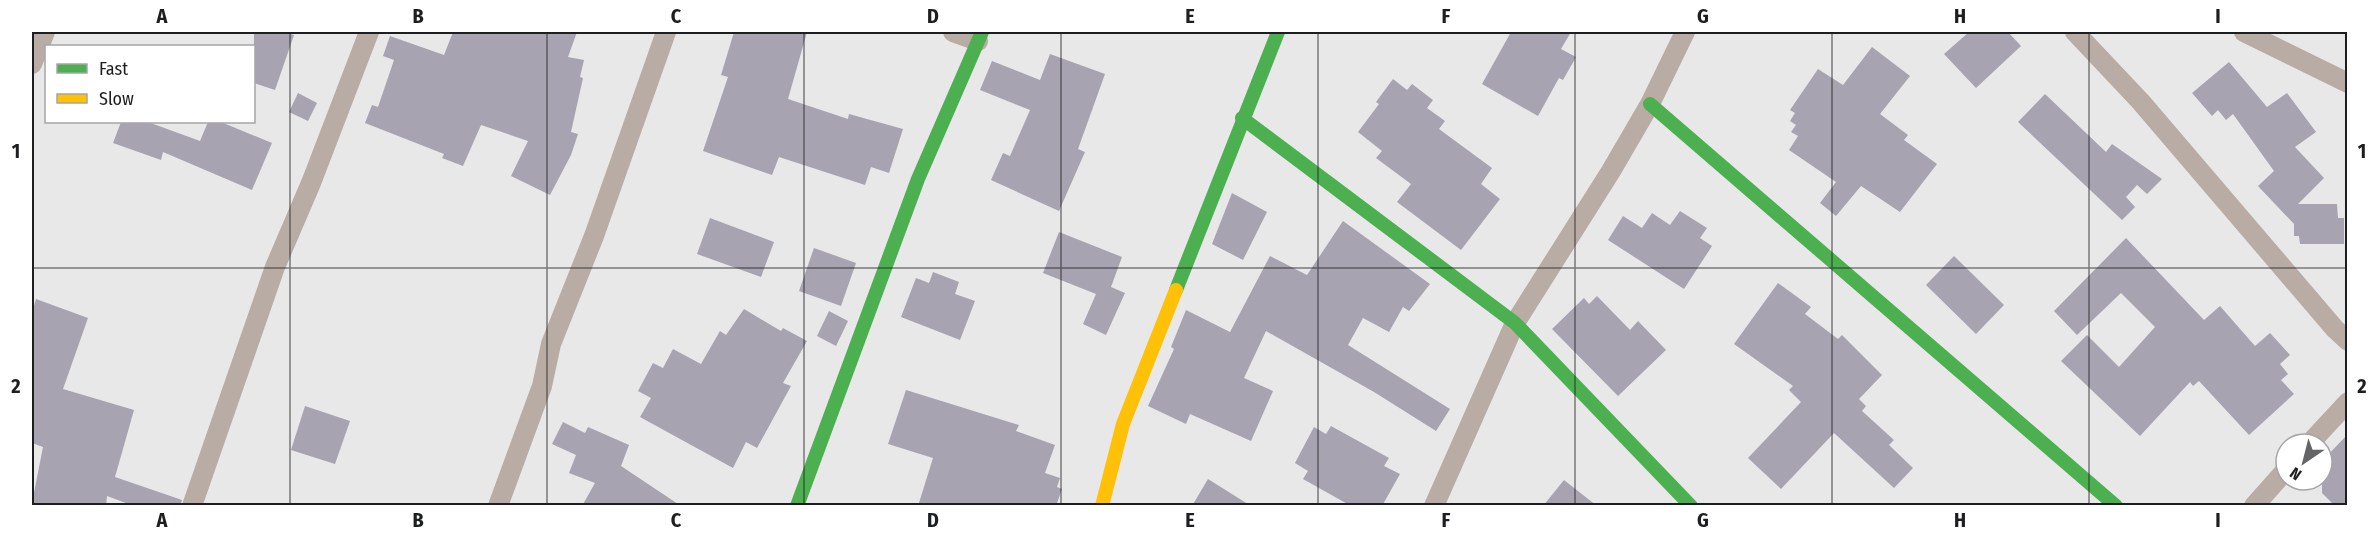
<svg xmlns="http://www.w3.org/2000/svg" width="2379" height="537" viewBox="0 0 2379 537" font-family="'Fira Sans Condensed',sans-serif">
  <style>
    .building { fill: #a7a3b0 }
    .lines { fill: none; stroke-linecap: round; stroke-linejoin: round }
    .street { stroke: #b8aca5; stroke-width: 20 }
    .fast { stroke: #4caf50; stroke-width: 14 }
    .slow { stroke: #ffc107; stroke-width: 14 }
    .grid { fill: none; stroke: #1d1e1f; stroke-width: 1.5; stroke-opacity: 0.55 }
    .neatline { fill: none; stroke: #1d1e1f; stroke-width: 2 }
    .grid-label { font-size: 20px; text-anchor: middle; font-weight: bold; fill: #1d1e1f }
  </style>
  <rect width="100%" height="100%" fill="#e8e8e9"/>
  <!-- building -->
  <g class="building">
    <polygon points="254,32 283,32 294,35 275,90 254,83"/>
    <polygon points="453,32 577,32 568,57 584,60 580,77 583,78 571,132 578,134 571,155 550,195 511,176 528,141 481,125 463,166 442,158 444,154 365,123 372,105 378,107 394,60 383,56 390,36 444,55"/>
    <polygon points="734,32 807,32 788,99 848,119 849,114 903,129 889,173 871,167 865,185 779,157 772,175 703,151 728,77 721,75"/>
    <polygon points="1511,32 1571,32 1561,49 1576,57 1563,80 1559,78 1538,116 1482,84"/>
    <polygon points="1969,32 2008,32 2021,46 1976,88 1944,54"/>
    <polygon points="1872,47 1910,76 1880,114 1908,135 1904,140 1937,164 1900,212 1861,186 1836,216 1820,203 1836,182 1789,150 1798,136 1791,132 1796,125 1790,121 1795,113 1790,110 1818,69 1843,85"/>
    <polygon points="1050,54 1105,74 1078,149 1085,152 1059,211 991,180 1003,153 1010,156 1030,110 980,90 992,61 1040,80"/>
    <polygon points="2229,62 2267,107 2287,93 2316,132 2295,147 2324,178 2298,204 2337,204 2338,218 2344,218 2344,244 2300,244 2299,236 2294,236 2294,224 2258,186 2274,171 2233,114 2226,120 2218,110 2212,116 2192,93"/>
    <polygon points="1393,79 1407,90 1412,84 1433,100 1427,108 1445,121 1439,129 1492,168 1481,184 1500,199 1461,250 1397,202 1411,184 1376,158 1382,151 1358,132 1379,104 1376,102"/>
    <polygon points="298,93 317,103 308,121 289,112"/>
    <polygon points="2045,94 2106,152 2112,144 2162,179 2147,194 2137,185 2126,197 2135,207 2122,220 2018,122"/>
    <polygon points="121,122 148,122 200,141 208,122 221,122 272,143 252,190 163,152 161,160 113,143"/>
    <polygon points="1232,193 1267,212 1243,260 1212,244"/>
    <polygon points="1680,211 1707,228 1700,238 1712,246 1684,289 1608,240 1623,216 1642,228 1652,213 1670,225"/>
    <polygon points="710,218 774,242 761,277 697,254"/>
    <polygon points="1343,221 1430,284 1409,311 1403,307 1389,332 1363,318 1348,345 1450,409 1436,431 1374,392 1266,331 1244,378 1273,391 1251,441 1190,414 1186,424 1148,406 1174,349 1171,347 1186,310 1230,332 1270,256 1307,275"/>
    <polygon points="1059,232 1122,257 1111,287 1125,293 1106,335 1083,324 1096,294 1043,273"/>
    <polygon points="2126,238 2204,320 2220,306 2255,346 2270,333 2290,355 2280,364 2288,374 2281,380 2294,394 2249,435 2199,381 2193,386 2190,382 2140,436 2061,361 2087,335 2119,367 2155,327 2121,293 2077,335 2054,311"/>
    <polygon points="814,248 856,263 841,306 799,291"/>
    <polygon points="1954,256 2004,305 1976,334 1926,285"/>
    <polygon points="933,272 959,282 955,294 975,301 960,340 901,317 916,278 929,283"/>
    <polygon points="1778,283 1811,307 1805,314 1838,339 1842,335 1882,375 1859,399 1866,406 1862,411 1894,440 1889,445 1913,468 1894,488 1834,433 1781,489 1748,458 1801,402 1789,390 1793,386 1734,344"/>
    <polygon points="1597,296 1630,330 1638,321 1666,350 1618,396 1552,329 1584,298 1589,304"/>
    <polygon points="36,299 88,318 63,389 134,410 115,477 182,500 180,506 134,506 107,496 106,506 43,506 32,503 43,447 32,443 32,312"/>
    <polygon points="744,309 781,331 783,328 807,341 783,383 791,386 757,448 746,442 733,468 640,417 651,398 638,391 653,363 663,368 673,349 701,364 720,331 726,335"/>
    <polygon points="829,311 848,321 836,346 817,336"/>
    <polygon points="906,390 1019,425 1016,431 1055,445 1045,473 1060,478 1057,487 1062,489 1056,506 918,506 933,458 888,444"/>
    <polygon points="305,406 350,421 335,464 291,450"/>
    <polygon points="563,422 585,433 588,427 629,445 621,466 681,506 582,506 595,483 569,473 576,455 552,444"/>
    <polygon points="1331,426 1389,458 1384,466 1400,474 1382,506 1351,506 1303,479 1308,471 1295,463 1314,427 1326,434"/>
    <polygon points="2348,434 2348,506 2335,506 2322,493 2322,461"/>
    <polygon points="1208,479 1251,506 1192,506"/>
    <polygon points="1564,480 1597,506 1543,506"/>
  </g>
  <g class="lines">
    <!-- street -->
    <g class="street">
      <polyline points="953,32 978,41"/>
      <polyline points="2075,32 2141,102 2335,329 2348,341"/>
      <polyline points="2244,32 2348,83"/>
      <polyline points="32,64 45,32"/>
      <polyline points="2309,444 2348,402"/>
      <polyline points="192,506 275,267 311,183 369,32"/>
      <polyline points="498,506 542,386 551,344 594,236 666,32"/>
      <polyline points="1434,506 1515,323 1611,171 1650,104 1685,32"/>
      <polyline points="2254,506 2286,470"/>
    </g>
    <!-- fast -->
    <g class="fast">
      <polyline points="1650,104 2116,506"/>
      <polyline points="1242,118 1515,323 1691,506"/>
      <polyline points="1176,290 1278,32"/>
      <polyline points="797,506 918,179 982,32"/>
    </g>
    <!-- slow -->
    <polyline class="slow" points="1102,506 1123,424 1176,290"/>
  </g>
  <!-- grid -->
  <path class="grid" d="M290,32V506M547,32V506M804,32V506M1061,32V506M1318,32V506M1575,32V506M1832,32V506M2089,32V506M32,268H2348"/>
  <!-- border -->
  <rect width="2379" height="537" fill="none" stroke="#ffffff" stroke-width="66"/>
  <!-- legend -->
  <rect x="45" y="45" width="210" height="78" fill="#ffffff" stroke="#a5a5a5" stroke-width="1.5"/>
  <rect x="57" y="64" width="30" height="9" fill="#4caf50" stroke="#a5a5a5" stroke-width="1.5"/>
  <text x="99" y="75" font-size="18" fill="#1d1e1f">Fast</text>
  <rect x="57" y="94" width="30" height="9" fill="#ffc107" stroke="#a5a5a5" stroke-width="1.5"/>
  <text x="99" y="105" font-size="18" fill="#1d1e1f">Slow</text>
  <!-- north arrow -->
  <g transform="translate(2304 462) rotate(215)"><circle r="28" fill="#ffffff" stroke="#a5a5a5" stroke-width="1.5"/>
  <path d="M0-4.5L10 22L0 15L-10 22Z" fill="#646566"/>
  <text y="-9" font-size="16" font-weight="bold" text-anchor="middle" fill="#1d1e1f">N</text>
  </g>
  <rect x="33" y="33" width="2313" height="471" class="neatline"/>
  <g class="grid-label">
    <text x="162" y="23">A</text>
    <text x="418" y="23">B</text>
    <text x="676" y="23">C</text>
    <text x="933" y="23">D</text>
    <text x="1190" y="23">E</text>
    <text x="1446" y="23">F</text>
    <text x="1703" y="23">G</text>
    <text x="1960" y="23">H</text>
    <text x="2218" y="23">I</text>
    <text x="16" y="158">1</text>
    <text x="2362" y="158">1</text>
    <text x="16" y="393">2</text>
    <text x="2362" y="393">2</text>
    <text x="162" y="527">A</text>
    <text x="418" y="527">B</text>
    <text x="676" y="527">C</text>
    <text x="933" y="527">D</text>
    <text x="1190" y="527">E</text>
    <text x="1446" y="527">F</text>
    <text x="1703" y="527">G</text>
    <text x="1960" y="527">H</text>
    <text x="2218" y="527">I</text>
  </g>
</svg>
